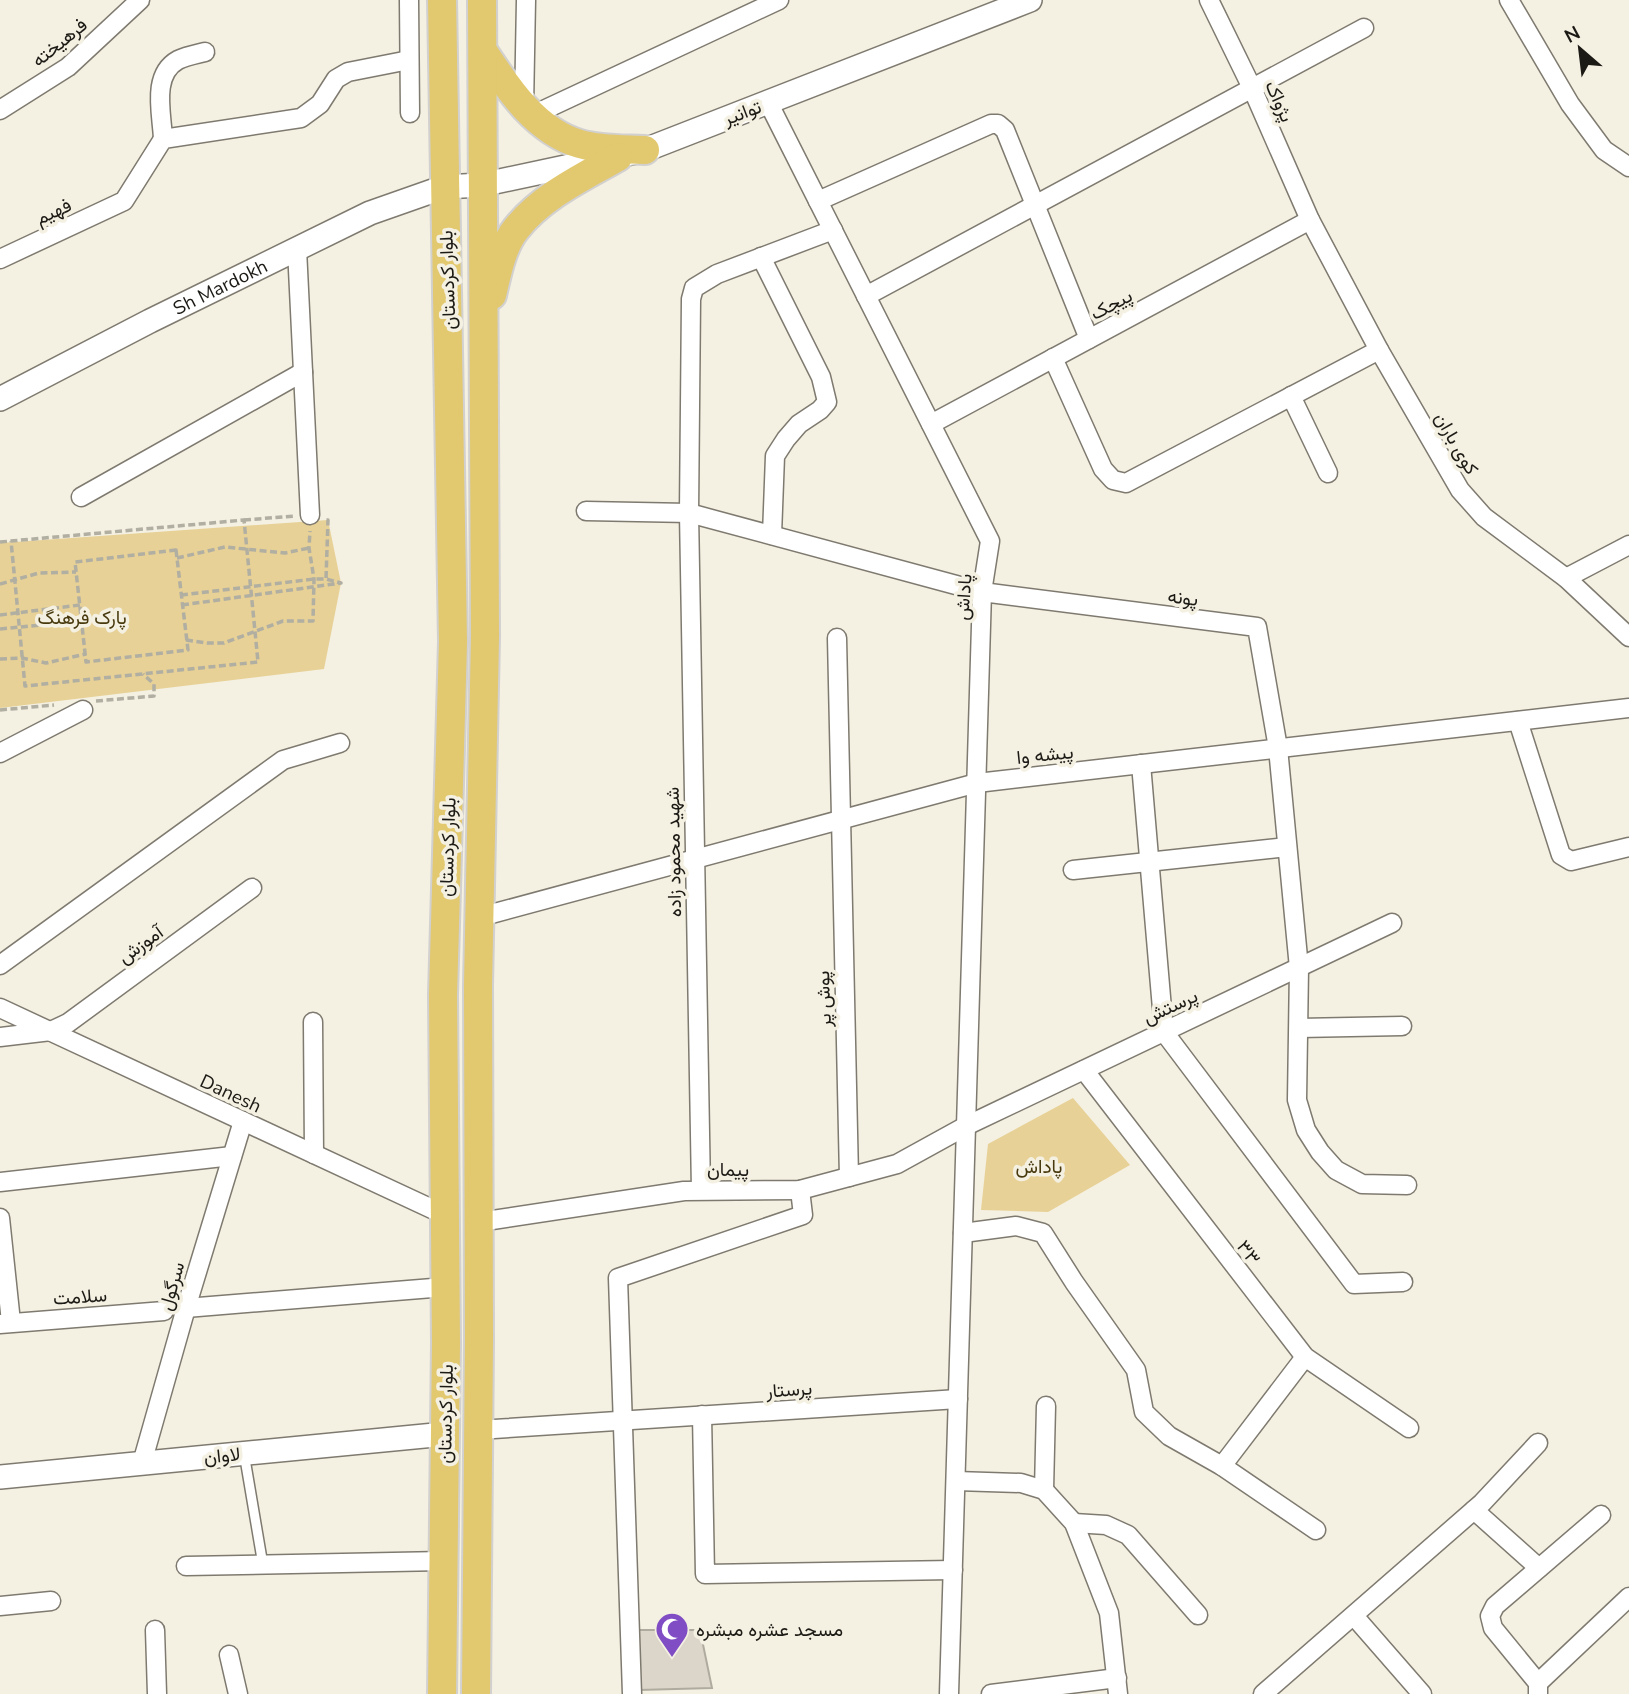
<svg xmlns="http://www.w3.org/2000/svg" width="1629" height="1694" viewBox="0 0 1629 1694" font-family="'Nunito Sans',Vazirmatn,sans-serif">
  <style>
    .green { fill: #e7d196 }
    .building { fill: #dbd6c9; stroke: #b0ab9f; stroke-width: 2 }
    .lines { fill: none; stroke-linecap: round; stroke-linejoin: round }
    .service-casing { stroke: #7f7a6f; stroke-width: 12 }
    .minor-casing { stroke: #7f7a6f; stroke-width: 21 }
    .tertiary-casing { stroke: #7f7a6f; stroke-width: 26 }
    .primary-casing { stroke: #d2d1d0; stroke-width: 32 }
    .path { stroke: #b1aea2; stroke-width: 3.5; stroke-dasharray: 7 3.5; stroke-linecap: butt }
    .service { stroke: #fff; stroke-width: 9 }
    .minor { stroke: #fff; stroke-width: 18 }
    .tertiary { stroke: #fff; stroke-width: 23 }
    .primary { stroke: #e2c86e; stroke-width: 28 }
    .labels { text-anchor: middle; stroke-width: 7; stroke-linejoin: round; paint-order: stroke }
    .street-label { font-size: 19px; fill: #1c1a15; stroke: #f4f0e2 }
    .park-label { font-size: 19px; fill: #483a0e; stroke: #f4f0e2 }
    .poi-label { font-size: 19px; fill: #1c1a15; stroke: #f4f0e2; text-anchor: start }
  </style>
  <rect width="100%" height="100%" fill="#f4f0e2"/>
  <!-- green -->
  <g class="green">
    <polygon points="328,520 341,583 324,669 0,708 0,543"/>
    <polygon points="1073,1098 1130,1165 1048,1212 981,1210 988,1144"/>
  </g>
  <!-- building -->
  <polygon class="building" points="639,1630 700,1630 712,1688 639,1690"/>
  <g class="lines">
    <defs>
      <polyline id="service" points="244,1453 263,1565"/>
      <g id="minor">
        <polyline points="409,0 410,113"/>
        <polyline points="1209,0 1252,88 1310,220 1379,350 1460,490 1484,517 1566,578 1629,637"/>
        <polyline points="1509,0 1570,104 1604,150 1629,167"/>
        <polyline points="768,102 990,541 982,592 949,1694"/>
        <polyline points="524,107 526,0"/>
        <polyline points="0,110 68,67 140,0"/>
        <polyline points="533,115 779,0"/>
        <path d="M163,139C162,114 151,75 178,60C186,56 197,54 205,52"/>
        <polyline points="818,201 991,124 998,124 1005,130 1089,339"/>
        <polyline points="297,249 310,515"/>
        <polyline points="761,257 821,377 827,402 820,410 799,424 786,439 775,456 772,535"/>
        <polyline points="0,259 124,201 163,139 301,118 320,104 336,79 348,72 409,60"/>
        <polyline points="866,296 1364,28"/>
        <polyline points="1053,358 1103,469 1113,480 1126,483 1379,350"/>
        <polyline points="1291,396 1328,473"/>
        <polyline points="931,424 1310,220"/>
        <polyline points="81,497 303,372"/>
        <polyline points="586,511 689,513 982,592 1257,627 1278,748 1299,968 1297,1100 1306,1130 1320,1152 1336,1170 1362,1184 1407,1185"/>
        <polyline points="1566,578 1629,545"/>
        <polyline points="837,638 849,1177"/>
        <polyline points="1518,721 1561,855 1571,861 1629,847"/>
        <polyline points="0,753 83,710"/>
        <polyline points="1141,764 1164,1032 1354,1284 1403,1282"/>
        <polyline points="1073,870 1287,847"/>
        <polyline points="480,917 977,783 1629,708"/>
        <polyline points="0,965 283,760 340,743"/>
        <polyline points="0,1008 445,1215"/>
        <polyline points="313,1022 314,1154"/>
        <polyline points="1299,1028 1402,1026"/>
        <polyline points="0,1037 51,1031 68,1023 252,888"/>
        <polyline points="1084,1070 1305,1357 1409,1428"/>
        <polyline points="0,1182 232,1156"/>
        <polyline points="701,1190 689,513 691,299 694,288 717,274 833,230"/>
        <polyline points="0,1218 11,1322"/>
        <polyline points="479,1222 684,1191 800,1190 897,1164 966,1126 1392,923"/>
        <polyline points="963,1233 1016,1226 1043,1233 1074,1282 1136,1370 1144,1412 1169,1436 1222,1466 1316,1530"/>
        <polyline points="186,1308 445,1287"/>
        <polyline points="0,1324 164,1311"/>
        <polyline points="702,1415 705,1574 953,1570"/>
        <polyline points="478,1430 958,1399"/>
        <polyline points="142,1463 186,1308 243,1121"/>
        <polyline points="1222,1466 1305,1357"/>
        <polyline points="956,1481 1021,1483 1044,1490 1074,1523 1109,1613 1118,1694"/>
        <polyline points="1044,1490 1046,1406"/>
        <polyline points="1474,1510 1539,1568"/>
        <polyline points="1074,1523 1106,1525 1128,1535 1198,1615"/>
        <polyline points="186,1566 443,1561"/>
        <polyline points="0,1606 51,1601"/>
        <polyline points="1354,1616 1422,1694"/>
        <polyline points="155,1630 157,1694"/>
        <polyline points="229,1655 238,1694"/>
        <polyline points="1538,1683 1629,1597"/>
        <polyline points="632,1694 618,1278 803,1215 800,1190"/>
        <polyline points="991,1694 1117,1678"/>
        <polyline points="1263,1694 1482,1503 1538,1443"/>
        <polyline points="1538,1694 1538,1683 1493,1628 1490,1616 1495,1606 1601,1515"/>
      </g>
      <g id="tertiary">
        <path id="s1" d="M0,399L150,321L370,213L444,187L481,185L645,150L1030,0"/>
        <polyline points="0,1477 445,1434"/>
      </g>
      <g id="primary">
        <path d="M483,51C507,87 535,131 580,144C600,150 623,149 645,150"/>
        <path d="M492,295C497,274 502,246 516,229C542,196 583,177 618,157"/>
        <polyline points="442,1694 446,1343 443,995 453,642 442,0"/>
        <polyline points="476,1694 479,1339 478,985 485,636 482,0"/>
      </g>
    </defs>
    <!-- service casing -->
    <use href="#service" class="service-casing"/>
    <!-- minor casing -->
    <use href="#minor" class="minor-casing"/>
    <!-- tertiary casing -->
    <use href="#tertiary" class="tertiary-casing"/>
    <!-- primary casing -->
    <use href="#primary" class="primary-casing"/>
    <!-- path -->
    <g class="path">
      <polyline points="244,520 295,516"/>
      <polyline points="0,542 244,520 258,662 25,686 11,541"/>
      <polygon points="176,550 188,650 86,662 75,562"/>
      <polyline points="177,558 225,547 285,553 309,548"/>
      <polyline points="0,584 39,573 76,572"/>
      <polyline points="181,595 314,579 326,579 328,520 326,520"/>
      <polyline points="182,605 341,583 326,579"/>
      <polyline points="0,615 80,605"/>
      <polyline points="0,629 81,621"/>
      <polyline points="186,640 207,643 224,643 283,621 313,621 314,579 309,548 310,531"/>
      <polyline points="0,659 22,658 46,663 86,654"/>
      <polyline points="96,701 154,696 154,684 143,674"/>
      <polyline points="0,710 54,705"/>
    </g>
    <!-- service -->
    <use href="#service" class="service"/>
    <!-- minor -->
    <use href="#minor" class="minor"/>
    <!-- tertiary -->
    <use href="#tertiary" class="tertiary"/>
    <!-- primary -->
    <use href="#primary" class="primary"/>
  </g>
  <!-- icons -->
  <defs>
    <symbol id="mosque-pin" viewBox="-11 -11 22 30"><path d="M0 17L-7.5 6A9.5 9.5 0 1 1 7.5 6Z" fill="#804dc5" stroke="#f4f0e2"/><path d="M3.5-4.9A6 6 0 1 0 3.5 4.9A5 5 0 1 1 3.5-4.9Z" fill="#fff"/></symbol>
  </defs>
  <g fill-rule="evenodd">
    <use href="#mosque-pin" x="653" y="1610" width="38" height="52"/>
  </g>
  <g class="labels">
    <!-- street labels -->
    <g class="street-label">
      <text transform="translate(59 42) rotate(-39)" y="7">فرهیخته</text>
      <text transform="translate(1280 101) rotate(66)" y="7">پژواک</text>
      <text transform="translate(742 112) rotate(-21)" y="7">توانیر</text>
      <text transform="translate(53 211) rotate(-25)" y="7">فهیم</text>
      <text transform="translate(447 280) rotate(-92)" y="7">بلوار کردستان</text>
      <text dy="7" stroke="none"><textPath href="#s1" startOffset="247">Sh Mardokh</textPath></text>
      <text transform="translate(1111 304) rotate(-28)" y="7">پیچک</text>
      <text transform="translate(1457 443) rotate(60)" y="7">کوی باران</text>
      <text transform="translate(963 597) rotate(-86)" y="7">پاداش</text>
      <text transform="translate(1183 597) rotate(7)" y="7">پونه</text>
      <text transform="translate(1045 754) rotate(-6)" y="7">پیشه وا</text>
      <text transform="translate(447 847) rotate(-88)" y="7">بلوار کردستان</text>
      <text transform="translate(673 852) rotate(-91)" y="7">شهید محمود زاده</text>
      <text transform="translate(140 944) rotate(-36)" y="7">آموزش</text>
      <text transform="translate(823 999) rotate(-92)" y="7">پوش پر</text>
      <text transform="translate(1170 1006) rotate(-25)" y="7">پرستش</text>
      <text transform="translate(231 1093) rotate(25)" y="7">Danesh</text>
      <text x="728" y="1176">پیمان</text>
      <text transform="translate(1249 1252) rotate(53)" y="7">۳۳</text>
      <text transform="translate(171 1286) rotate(-74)" y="7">سرگول</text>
      <text transform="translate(80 1296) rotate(-4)" y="7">سلامت</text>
      <text transform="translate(789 1389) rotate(-4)" y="7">پرستار</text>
      <text transform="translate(445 1414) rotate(-89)" y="7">بلوار کردستان</text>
      <text transform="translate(222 1455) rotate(-6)" y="7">لاوان</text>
    </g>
    <!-- park labels -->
    <g class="park-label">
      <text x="82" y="624">پارک فرهنگ</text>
      <text x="1039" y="1173">پاداش</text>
    </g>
    <!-- poi labels -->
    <g class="poi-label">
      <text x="696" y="1636">مسجد عشره مبشره</text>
    </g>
  </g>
  <!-- north arrow -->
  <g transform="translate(1580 49) rotate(332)" stroke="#f4f0e2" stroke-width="5" paint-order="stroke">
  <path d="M0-5L12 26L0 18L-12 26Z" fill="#1c1a15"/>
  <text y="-10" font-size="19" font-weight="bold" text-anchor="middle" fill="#1c1a15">N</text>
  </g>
</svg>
